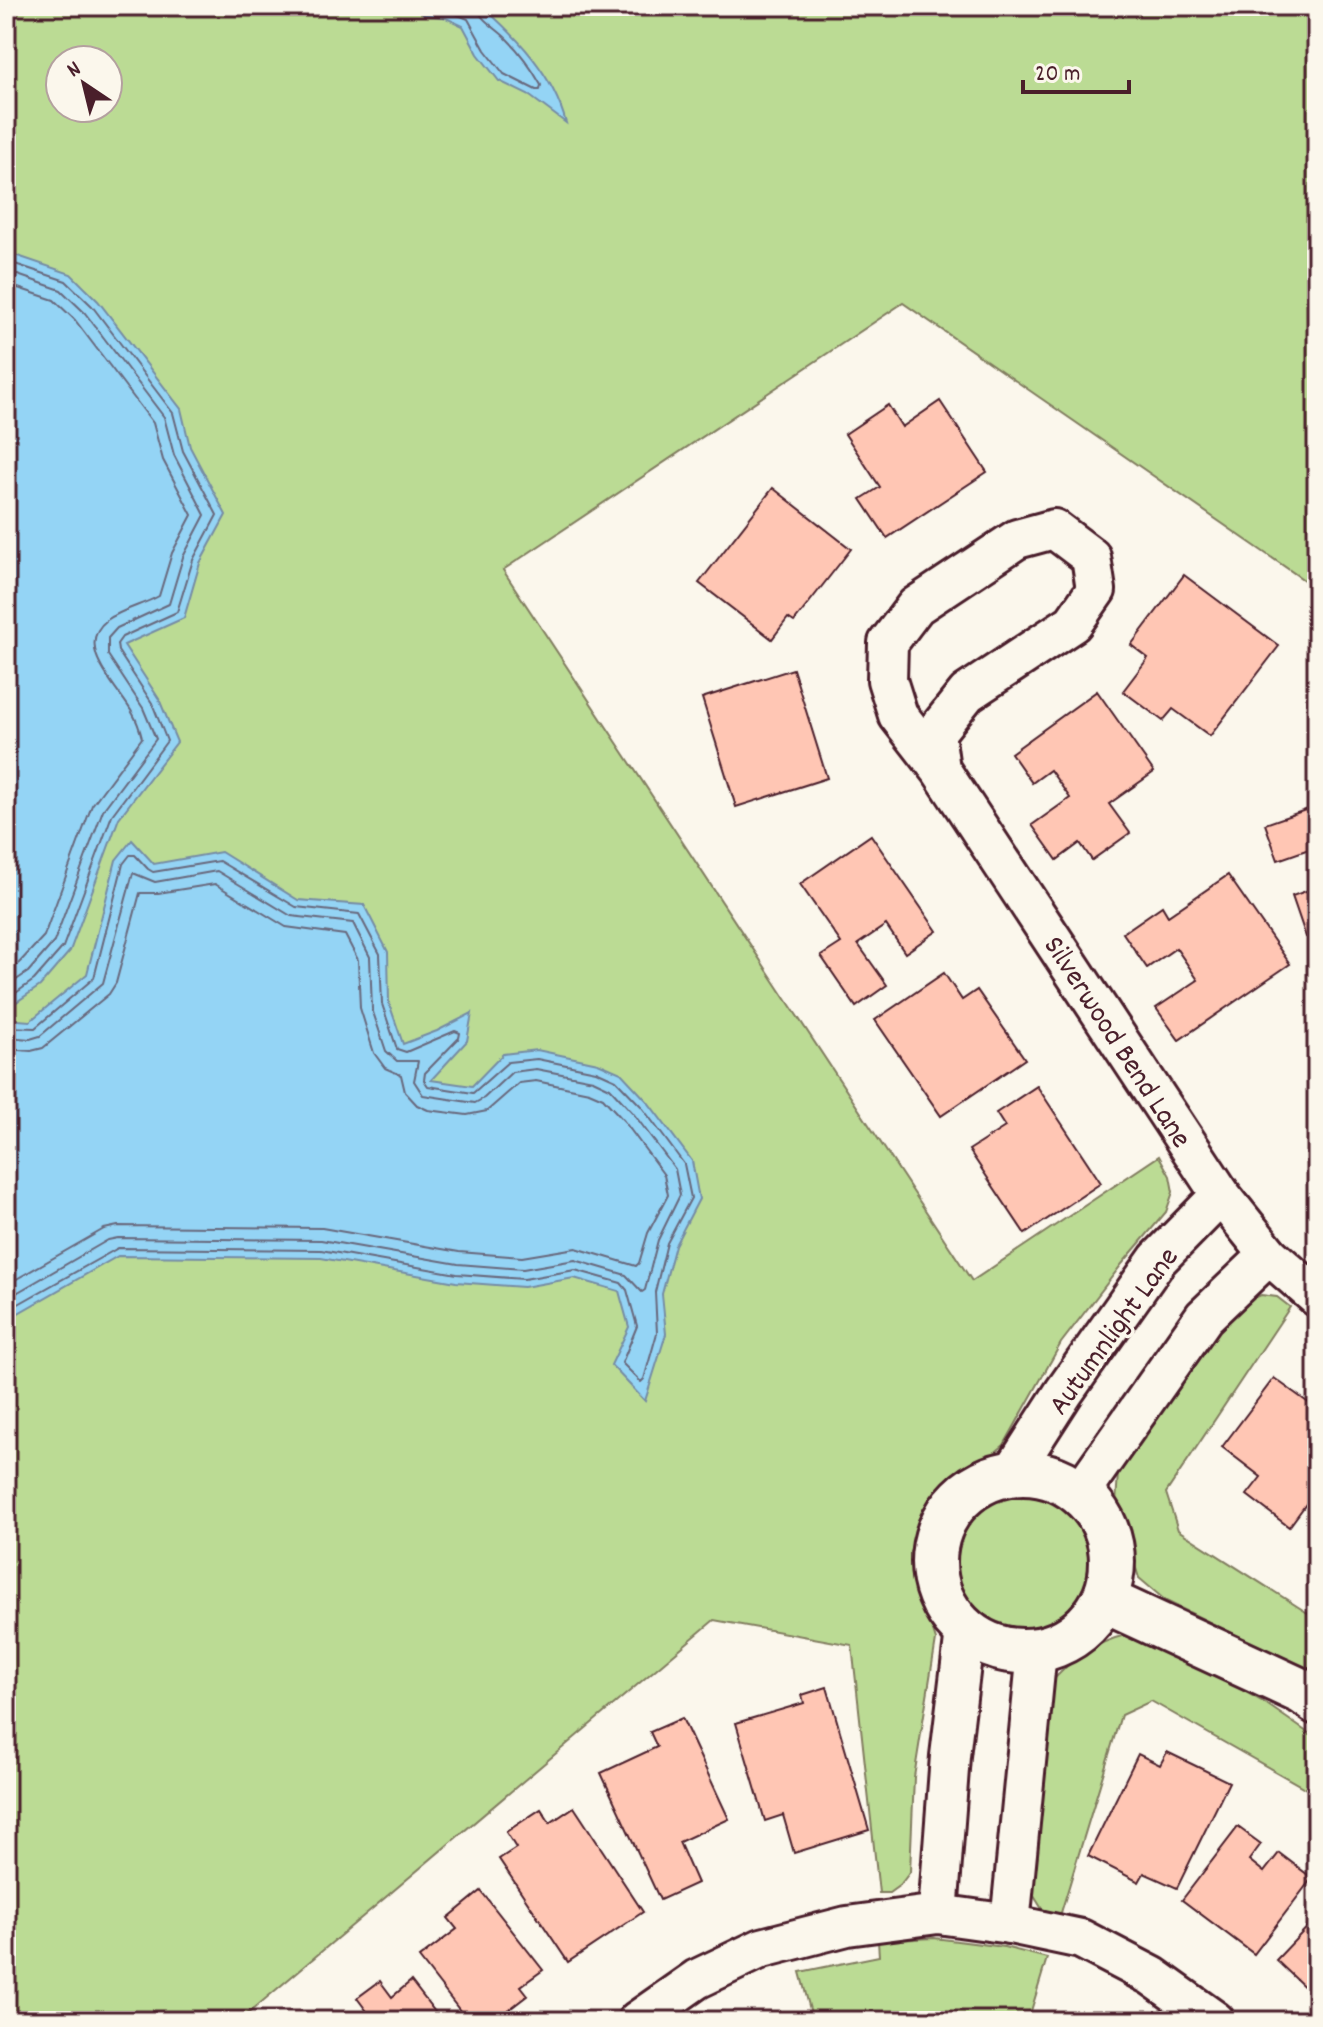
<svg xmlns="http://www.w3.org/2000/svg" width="1323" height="2027" viewBox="0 0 1323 2027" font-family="Dekko,sans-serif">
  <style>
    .green { fill: #bbdb94; stroke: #827d60; stroke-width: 2; fill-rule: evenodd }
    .water { fill: #94d4f5; stroke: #768ca4; stroke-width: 2 }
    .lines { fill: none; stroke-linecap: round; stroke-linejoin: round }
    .shore { stroke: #68677c; stroke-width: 2 }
    .building { fill: #ffc6b4; stroke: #4a1f2b; stroke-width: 2 }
    .street-casing { stroke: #4a1f2b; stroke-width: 44 }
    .secondary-casing { stroke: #4a1f2b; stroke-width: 50 }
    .street { stroke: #fbf7ec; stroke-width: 38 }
    .secondary { stroke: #fbf7ec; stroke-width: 44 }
    .labels { text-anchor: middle; stroke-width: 7; stroke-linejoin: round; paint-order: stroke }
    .street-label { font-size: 30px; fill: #4a1f2b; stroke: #fbf7ec }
  </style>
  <rect width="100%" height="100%" fill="#fbf7ec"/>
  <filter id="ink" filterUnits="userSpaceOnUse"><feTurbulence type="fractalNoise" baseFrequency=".0125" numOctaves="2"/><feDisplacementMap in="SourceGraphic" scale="16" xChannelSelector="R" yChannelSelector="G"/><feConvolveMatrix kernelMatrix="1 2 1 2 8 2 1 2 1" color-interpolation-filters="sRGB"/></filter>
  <g filter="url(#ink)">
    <!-- green -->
    <g class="green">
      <path d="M6,6H1317V589L903,303L503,570L972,1281L1159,1156L1170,1176L1173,1192L1166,1212L1122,1264L1061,1343L1004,1445L987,1459L957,1473L935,1494L918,1522L910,1552L911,1578L918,1602L930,1622L936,1640L914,1777L910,1872L900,1885L889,1893H879L852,1645L714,1620L239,2021H6ZM60,60H108V108H60Z"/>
      <polygon points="1261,1295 1277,1297 1290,1307 1166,1493 1178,1530 1317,1619 1317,1684 1261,1647 1166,1601 1139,1578 1116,1504 1118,1472 1147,1423 1207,1338 1240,1304"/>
      <circle cx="1022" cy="1561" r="68"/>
      <path d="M1129,1634L1153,1640L1265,1703L1317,1739V1795L1151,1701L1121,1715L1060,1916L1042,1909L1029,1888L1048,1686C1072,1658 1093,1643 1129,1634Z"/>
      <polygon points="934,1938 1004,1947 1047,1958 1028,2021 813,2021 800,1972 879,1956 878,1941"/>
    </g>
    <!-- water -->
    <g class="water">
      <path d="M416,6H482C518,38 553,74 566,123L530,96L499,81L478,54L463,26L444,17L424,15Z"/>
      <polygon points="6,252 71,274 98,301 181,409 190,447 226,515 200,563 184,618 124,645 159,699 177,742 119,818 70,951 40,986 6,1009"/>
      <polygon points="132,840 154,864 221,852 298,900 364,905 388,952 389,1003 403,1044 437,1031 472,1013 467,1041 431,1080 472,1086 503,1054 537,1050 598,1063 621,1073 647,1101 692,1161 699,1199 675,1245 662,1294 666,1334 645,1401 611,1365 629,1327 619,1291 574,1278 524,1287 456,1282 321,1258 118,1256 6,1320 6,1019 30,1021 87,974 116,860"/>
    </g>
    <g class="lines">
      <!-- shore -->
      <g class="shore">
        <path d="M427,6L446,10L468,19L485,50L504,74L536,90H540L541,85C532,69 520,52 507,39C497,28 479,20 477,6"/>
        <polyline points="6,261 66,281 92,306 173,413 183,451 217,515 193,560 177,612 122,637 117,644 118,651 152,703 167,741 112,815 63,947 34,980 6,1000"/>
        <polyline points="6,271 61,290 85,313 164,417 174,455 205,515 183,557 169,604 117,628 108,638 108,655 143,708 156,739 103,810 54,942 28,972 6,987"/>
        <path d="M6,284L54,300L75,320L153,423L163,460L192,515L172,553L159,596C143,605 122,609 107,620C72,647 120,689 133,714C137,721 140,730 142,738L92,805L44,936L19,963L6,973"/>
        <polyline points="6,1027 35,1028 94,978 123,864 130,855 135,855 148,869 153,872 219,861 296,907 359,914 380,954 382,1004 397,1049 406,1052 455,1031 460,1033 459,1038 425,1073 424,1080 428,1086 473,1093 508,1062 537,1059 596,1071 616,1080 641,1106 684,1164 691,1198 667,1243 655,1292 657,1333 644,1379 641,1382 622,1363 637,1326 627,1290 621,1283 575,1270 524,1279 457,1274 321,1250 118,1248 6,1311"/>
        <polyline points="6,1037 30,1039 40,1036 103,983 133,873 155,882 217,871 291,916 353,923 370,957 372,1009 386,1051 397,1061 418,1061 414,1081 423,1095 475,1103 484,1098 512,1072 536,1069 593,1080 610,1088 633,1113 675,1169 680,1195 658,1240 645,1290 642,1292 626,1275 575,1260 523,1269 458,1264 321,1240 118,1238 108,1240 6,1299"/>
        <polyline points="6,1049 31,1051 43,1048 109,994 116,983 140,893 158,893 215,884 286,927 345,935 358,960 360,1008 374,1053 385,1068 401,1075 405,1092 417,1105 428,1110 467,1115 487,1111 519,1083 536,1081 589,1092 603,1098 624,1121 664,1175 668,1195 648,1233 639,1263 636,1266 576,1248 522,1257 459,1252 322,1228 118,1226 104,1229 6,1285"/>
      </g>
    </g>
    <!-- building -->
    <g class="building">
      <polygon points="940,401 987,472 887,538 861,499 880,487 845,434 888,405 902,427"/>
      <polygon points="773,488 851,549 794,622 788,618 772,639 699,583"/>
      <polygon points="1184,575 1279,646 1210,736 1173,709 1163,721 1123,691 1148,658 1131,645"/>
      <polygon points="793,669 827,778 736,807 702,698"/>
      <polygon points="1097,691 1154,772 1109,804 1130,833 1092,860 1080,843 1057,860 1032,825 1070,798 1050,770 1032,783 1011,753"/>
      <polygon points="1317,806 1317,872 1309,849 1278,860 1265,824"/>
      <polygon points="871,835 937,931 905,953 886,925 858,944 887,985 856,1007 821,956 841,943 800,884"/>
      <polygon points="1228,875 1290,964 1179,1040 1156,1008 1198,980 1176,948 1147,968 1123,933 1162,906 1168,916"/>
      <polygon points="1317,887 1317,933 1306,937 1292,896"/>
      <polygon points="944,973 962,1000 977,990 1025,1059 941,1116 875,1020"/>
      <polygon points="1037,1086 1101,1183 1025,1234 969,1150 1005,1127 996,1113"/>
      <polygon points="1274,1378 1317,1409 1317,1489 1289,1527 1247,1495 1261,1477 1222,1447"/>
      <polygon points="827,1687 869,1830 794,1853 783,1815 765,1821 736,1723 804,1703 802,1695"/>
      <polygon points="682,1718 729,1819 679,1842 697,1883 660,1900 601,1773 657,1747 650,1732"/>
      <polygon points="1167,1752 1229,1782 1177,1888 1144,1873 1139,1882 1088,1856 1138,1754 1160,1765"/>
      <polygon points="574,1807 643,1912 568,1962 499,1859 516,1848 506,1832 541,1809 550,1823"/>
      <polygon points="1238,1827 1261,1844 1249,1860 1264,1872 1279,1853 1312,1878 1254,1954 1182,1900"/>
      <polygon points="481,1891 543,1970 521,1986 528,1995 494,2021 468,2021 419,1958 457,1929 448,1918"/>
      <polygon points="1317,1917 1317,2006 1309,1999 1313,1995 1276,1960"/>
      <polygon points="380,1981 392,1997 411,1981 442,2021 360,2021 369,2014 357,1998"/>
    </g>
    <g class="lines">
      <defs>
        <g id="street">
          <polyline points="940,769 935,733 967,693 1073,623 1096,590 1091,557 1054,529 1017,539 916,606 888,643 887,680 898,715 940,769 1221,1195 1269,1255 1317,1297"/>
          <polyline points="1012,1473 1064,1392 1158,1259 1221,1195"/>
          <polyline points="1080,1493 1204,1317 1269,1255"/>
          <polyline points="938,1914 950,1756 965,1631"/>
          <polyline points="1010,1924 1037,1651"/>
          <polyline points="637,2021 697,1979 762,1948 847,1926 938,1914 1010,1924 1081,1939 1152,1976 1215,2021"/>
        </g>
        <g id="secondary">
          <circle cx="1023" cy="1562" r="89"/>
          <polyline points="1104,1600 1303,1692 1317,1702"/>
        </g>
      </defs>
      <!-- street casing -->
      <use href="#street" class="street-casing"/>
      <!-- secondary casing -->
      <use href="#secondary" class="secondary-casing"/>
      <!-- street -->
      <use href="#street" class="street"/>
      <!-- secondary -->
      <use href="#secondary" class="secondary"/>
    </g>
  </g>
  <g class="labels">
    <!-- street labels -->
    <g class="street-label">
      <text transform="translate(1119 1041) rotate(57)" y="10">Silverwood Bend Lane</text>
      <text transform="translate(1112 1330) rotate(-54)" y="10">Autumnlight Lane</text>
    </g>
  </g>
  <!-- margin -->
  <rect width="1323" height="2027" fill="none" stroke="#fbf7ec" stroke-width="32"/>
  <rect x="16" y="16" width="1291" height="1995" fill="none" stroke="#4a1f2b" stroke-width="3" filter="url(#ink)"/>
  <!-- north arrow -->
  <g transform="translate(84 84) rotate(325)"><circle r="38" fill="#fbf7ec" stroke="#b4a19f" stroke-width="2"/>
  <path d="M0-6L14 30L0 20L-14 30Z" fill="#4a1f2b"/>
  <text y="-12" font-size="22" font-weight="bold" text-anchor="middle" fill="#4a1f2b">N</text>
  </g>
  <!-- scale -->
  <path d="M1023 80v12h106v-12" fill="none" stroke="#4a1f2b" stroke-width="4"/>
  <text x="1035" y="80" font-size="24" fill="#4a1f2b" stroke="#fbf7ec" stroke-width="6" paint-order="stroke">20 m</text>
</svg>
